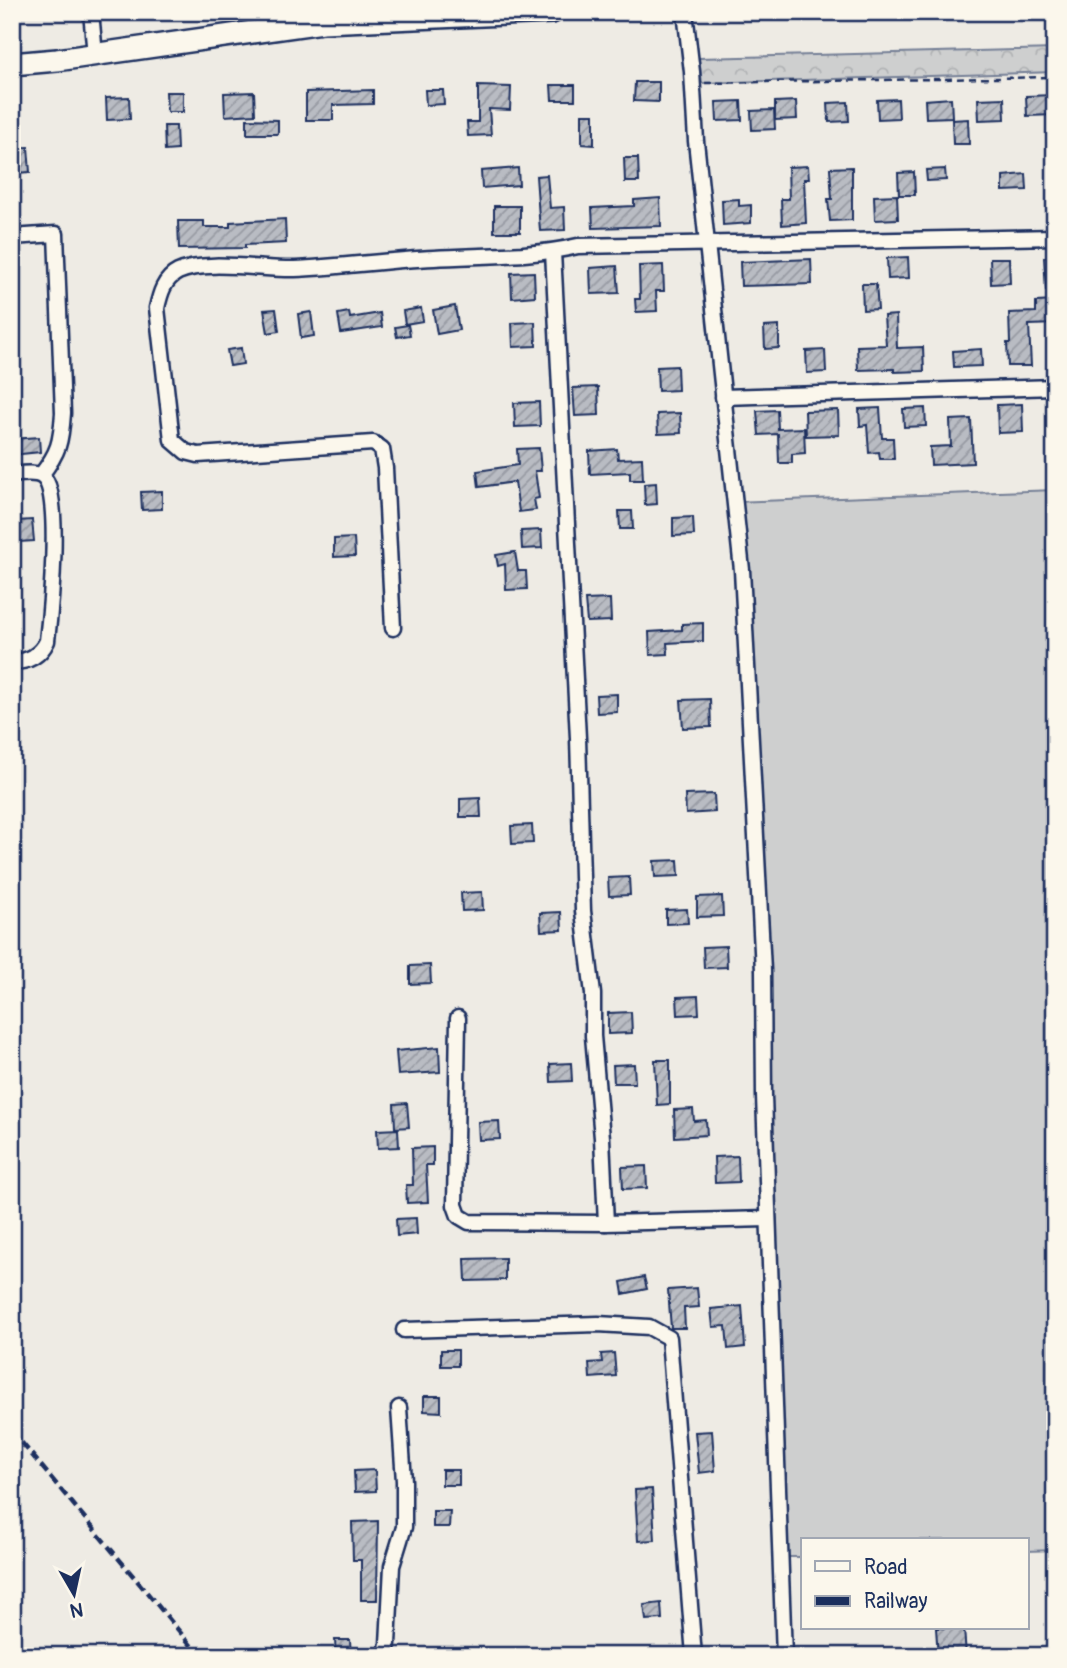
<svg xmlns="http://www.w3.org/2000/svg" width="1067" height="1668" viewBox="0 0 1067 1668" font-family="Pangolin,sans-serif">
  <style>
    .forest { fill: url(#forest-crowns); stroke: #747f96; stroke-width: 2 }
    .garden { fill: #cecfcf; stroke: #747f96; stroke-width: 2 }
    .building { fill: url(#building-hatch); stroke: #1b2f5e; stroke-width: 2 }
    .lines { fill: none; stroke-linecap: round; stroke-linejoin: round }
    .street-casing { stroke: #1b2f5e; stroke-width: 19 }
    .secondary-casing { stroke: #1b2f5e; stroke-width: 26 }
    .path { stroke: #1b2f5e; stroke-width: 2.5; stroke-dasharray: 7 5; stroke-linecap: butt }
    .street { stroke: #fbf7ec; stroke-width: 14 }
    .secondary { stroke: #fbf7ec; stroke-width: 21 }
    .rail { stroke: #1b2f5e; stroke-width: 4.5; stroke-dasharray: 10 5; stroke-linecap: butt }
  </style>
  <defs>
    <pattern id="forest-crowns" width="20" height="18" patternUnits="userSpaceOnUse" patternTransform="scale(1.75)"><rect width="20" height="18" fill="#cecfcf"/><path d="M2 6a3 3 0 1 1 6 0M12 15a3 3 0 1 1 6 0" fill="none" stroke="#b0b2b4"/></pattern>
    <pattern id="building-hatch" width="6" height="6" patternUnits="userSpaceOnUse" patternTransform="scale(1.75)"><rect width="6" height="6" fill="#b9bcc3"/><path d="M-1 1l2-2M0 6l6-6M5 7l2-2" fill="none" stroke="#9699a2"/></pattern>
  </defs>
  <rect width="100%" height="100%" fill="#eeebe4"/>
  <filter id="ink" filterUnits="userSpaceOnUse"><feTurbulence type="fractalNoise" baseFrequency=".0143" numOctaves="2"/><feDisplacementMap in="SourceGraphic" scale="14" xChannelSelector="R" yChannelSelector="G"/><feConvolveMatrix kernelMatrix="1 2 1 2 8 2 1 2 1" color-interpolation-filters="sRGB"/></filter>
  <g filter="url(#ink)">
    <!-- forest -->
    <polygon class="forest" points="1055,49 1055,72 702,83 699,58"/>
    <!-- garden -->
    <polygon class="garden" points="1055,490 1055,1550 1027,1551 1027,1540 803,1540 803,1557 780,1557 735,502"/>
    <!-- building -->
    <g class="building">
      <polygon points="635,82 659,82 659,102 634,101"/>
      <polygon points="551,85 575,85 575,100 552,100"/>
      <polygon points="478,86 511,87 510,110 489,109 491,135 468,136 467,122 478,122"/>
      <polygon points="373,90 373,104 333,105 333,120 306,120 306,92"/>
      <polygon points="425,90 443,90 444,104 426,105"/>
      <polygon points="166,92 183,92 183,112 167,112"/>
      <polygon points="254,92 255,114 225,116 224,93"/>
      <polygon points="1054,95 1055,115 1027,116 1026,96"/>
      <polygon points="129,97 130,119 107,120 106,98"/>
      <polygon points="951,98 952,117 926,118 925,100"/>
      <polygon points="1004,98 1005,119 979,120 978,99"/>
      <polygon points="898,99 899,118 878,119 877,100"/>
      <polygon points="741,101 742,120 717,121 716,102"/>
      <polygon points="796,101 797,119 775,120 775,102"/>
      <polygon points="848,102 849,121 829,122 828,103"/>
      <polygon points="774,110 775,129 752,130 751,111"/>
      <polygon points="582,114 594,114 594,145 582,144"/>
      <polygon points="247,119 278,120 278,134 247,134"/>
      <polygon points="968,119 969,144 953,144 952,120"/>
      <polygon points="164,126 176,126 177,150 165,151"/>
      <polygon points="28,147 30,172 17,173 15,148"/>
      <polygon points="624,158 638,158 639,182 625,182"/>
      <polygon points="808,166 809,179 804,179 806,223 782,225 781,199 789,199 788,167"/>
      <polygon points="852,167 852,220 830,221 828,199 832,199 830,168"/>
      <polygon points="518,168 519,185 482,188 481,171"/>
      <polygon points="945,169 946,180 927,181 926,170"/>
      <polygon points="914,172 915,195 899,195 898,173"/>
      <polygon points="1026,174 1027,190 1003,191 1003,176"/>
      <polygon points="547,175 550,208 564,207 565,230 540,231 536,176"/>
      <polygon points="897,195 898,219 875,220 874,196"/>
      <polygon points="660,198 661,226 593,228 592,208 634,206 634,200"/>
      <polygon points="739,199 739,206 751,205 751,223 723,225 722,200"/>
      <rect x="494" y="206" width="26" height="26"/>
      <polygon points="285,219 286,243 245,245 245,248 179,249 178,221 204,221 204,227 230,227 230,222"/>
      <polygon points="908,257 909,278 888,279 887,258"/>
      <polygon points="1044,257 1055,257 1055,290 1046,290"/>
      <polygon points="990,258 1009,258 1010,283 991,284"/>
      <polygon points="811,259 812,284 741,286 740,262"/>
      <polygon points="663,265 664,291 656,291 657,311 636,312 635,299 640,299 639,266"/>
      <polygon points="617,266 619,293 591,294 590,268"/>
      <polygon points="534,272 535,296 512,298 511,273"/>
      <polygon points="862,284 876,284 878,309 863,310"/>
      <polygon points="1055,301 1055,324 1029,325 1031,366 1008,366 1007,343 1010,343 1009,313 1036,312 1036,302"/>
      <polygon points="455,306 459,330 437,334 433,310"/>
      <polygon points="421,308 423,321 405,324 403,311"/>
      <polygon points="276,309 279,331 268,333 264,310"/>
      <polygon points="311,312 314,336 301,338 298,314"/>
      <polygon points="349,312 350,318 380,313 382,327 341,333 338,314"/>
      <polygon points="896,315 897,348 923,347 924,371 894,372 894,369 858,370 857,346 886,345 884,316"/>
      <polygon points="535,322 536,346 513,347 512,323"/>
      <polygon points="408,325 410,335 397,337 395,327"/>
      <polygon points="779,326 779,348 765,349 764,327"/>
      <polygon points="241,348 243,364 230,366 227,350"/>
      <polygon points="981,349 982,366 954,367 953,351"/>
      <polygon points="825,350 826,372 807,373 806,351"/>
      <polygon points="677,366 678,390 658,391 657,367"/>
      <polygon points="598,387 599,415 575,416 573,388"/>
      <polygon points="539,402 540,426 515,427 514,403"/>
      <polygon points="1022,404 1023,432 998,433 997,405"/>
      <polygon points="880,408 882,438 893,438 894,459 880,459 879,452 869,453 867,425 860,426 859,409"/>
      <polygon points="925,408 926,426 904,427 903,409"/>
      <polygon points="777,410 778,429 804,428 805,453 792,454 792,463 779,463 778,434 759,435 757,411"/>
      <polygon points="838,410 839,435 806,436 805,411"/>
      <polygon points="680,413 681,433 658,434 657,414"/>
      <polygon points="971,419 973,463 931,465 930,447 951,446 950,420"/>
      <polygon points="39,437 40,452 12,455 12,439"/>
      <polygon points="539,448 541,471 535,471 539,498 534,499 536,510 519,512 515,482 479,487 477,471 518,465 517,449"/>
      <polygon points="617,449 618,459 642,458 643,480 630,480 630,472 590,474 589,451"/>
      <polygon points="656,483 657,504 645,505 644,484"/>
      <polygon points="162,491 162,509 142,510 141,492"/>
      <polygon points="619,511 632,511 633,529 620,529"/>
      <polygon points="693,517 694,535 673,536 673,518"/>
      <polygon points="32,520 34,541 19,542 17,521"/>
      <polygon points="541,530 542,548 522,549 521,531"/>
      <polygon points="354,538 355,556 334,557 334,539"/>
      <polygon points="515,552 518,571 526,571 527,589 506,590 505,564 498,566 496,555"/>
      <polygon points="610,599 611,621 587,622 585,600"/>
      <polygon points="703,623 703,641 667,643 668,654 650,655 649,632 682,630 682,624"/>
      <polygon points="617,694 617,712 597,713 596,695"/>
      <polygon points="710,699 711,727 683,728 681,700"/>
      <polygon points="714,794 715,812 686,814 685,795"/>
      <polygon points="480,798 481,817 460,817 460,799"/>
      <polygon points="532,825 533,843 512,844 511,826"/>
      <polygon points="678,860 679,876 655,877 654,861"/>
      <polygon points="629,877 630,895 609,896 608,878"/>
      <polygon points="482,892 483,910 462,911 461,893"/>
      <polygon points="722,896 723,916 697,917 697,897"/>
      <polygon points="687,909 688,923 666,924 666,910"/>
      <polygon points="561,912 562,930 541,931 540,913"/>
      <polygon points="726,946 727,967 704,968 703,947"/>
      <polygon points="430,965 431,983 410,984 410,966"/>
      <polygon points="698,996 699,1014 678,1015 677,997"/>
      <polygon points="631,1012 632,1033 608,1034 608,1013"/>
      <polygon points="439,1047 440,1072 398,1075 396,1051"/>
      <polygon points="655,1060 670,1060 670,1104 657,1105"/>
      <polygon points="571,1063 572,1081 551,1082 550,1064"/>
      <polygon points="634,1064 635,1083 614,1083 613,1065"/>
      <polygon points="407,1103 409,1127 395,1128 394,1104"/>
      <polygon points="693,1109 694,1121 706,1120 707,1135 675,1137 674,1110"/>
      <polygon points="499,1121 500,1139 479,1140 478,1122"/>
      <polygon points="398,1129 399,1147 378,1148 377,1130"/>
      <polygon points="433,1147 433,1165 426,1165 428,1202 407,1203 406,1185 413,1185 412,1148"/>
      <polygon points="738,1156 739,1182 715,1183 714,1157"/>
      <polygon points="646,1166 647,1188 623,1189 622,1167"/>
      <polygon points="416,1218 417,1234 397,1236 396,1219"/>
      <polygon points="505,1258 505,1280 466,1281 465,1259"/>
      <polygon points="644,1277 647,1289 623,1294 621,1282"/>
      <polygon points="697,1288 699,1307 684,1308 685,1328 671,1328 668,1290"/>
      <polygon points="742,1306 745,1347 728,1349 726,1326 713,1327 711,1309"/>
      <rect x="441" y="1350" width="17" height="16"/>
      <polygon points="614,1353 616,1376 590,1378 589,1363 602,1362 601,1354"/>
      <polygon points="424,1396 441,1396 441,1412 424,1411"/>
      <polygon points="712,1431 715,1471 699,1473 695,1432"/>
      <polygon points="375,1470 376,1491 355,1492 354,1471"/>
      <rect x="442" y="1470" width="17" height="15"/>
      <polygon points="652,1489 655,1540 638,1541 635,1490"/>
      <polygon points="433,1511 450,1511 449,1527 433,1527"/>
      <polygon points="378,1521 377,1600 361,1600 361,1560 353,1560 352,1522"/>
      <polygon points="661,1603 662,1619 646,1620 644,1605"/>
      <polygon points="936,1628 964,1628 966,1656 938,1656"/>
      <polygon points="335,1640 350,1640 351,1656 336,1656"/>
    </g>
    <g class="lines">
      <defs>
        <g id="street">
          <polyline points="91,12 95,55"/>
          <polyline points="685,12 692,72 696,141 742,570 763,970 764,1096 784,1656"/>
          <path d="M12,237L56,234L63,413C61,442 59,452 41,475"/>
          <polyline points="553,252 578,738 583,911 593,994 593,1036 602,1138 606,1223"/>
          <polyline points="723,397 1055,387"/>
          <path d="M12,475C21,474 37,471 44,478C62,496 50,614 47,641C40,656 28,662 12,662"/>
          <path d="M393,628L385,468L382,449L373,443L198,455L186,452L172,440L157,308C160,294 164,279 178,272C205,259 264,270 295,269C341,267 388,260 434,258C482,255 531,257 578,246L1055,237"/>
          <polyline points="458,1018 455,1205 459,1216 469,1222 606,1223 768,1219"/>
          <polyline points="404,1330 598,1324 649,1327 669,1338 694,1656"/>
          <polyline points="385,1656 388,1644 392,1566 404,1527 404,1481 399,1408"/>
        </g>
        <polyline id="secondary" points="12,64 57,60 323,22 552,12"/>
      </defs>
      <!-- street casing -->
      <use href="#street" class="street-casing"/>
      <!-- secondary casing -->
      <use href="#secondary" class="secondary-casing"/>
      <!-- path -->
      <polyline class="path" points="705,83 1055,77"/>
      <!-- street -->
      <use href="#street" class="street"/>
      <!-- secondary -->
      <use href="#secondary" class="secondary"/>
      <!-- rail -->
      <polyline class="rail" points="12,1431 200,1656"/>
    </g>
  </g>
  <!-- margin -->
  <rect width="1067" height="1668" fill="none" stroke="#fbf7ec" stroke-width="42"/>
  <rect x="21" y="21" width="1025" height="1626" fill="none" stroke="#1b2f5e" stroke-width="2.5" filter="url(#ink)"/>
  <!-- legend -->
  <rect x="801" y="1538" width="228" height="91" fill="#fbf7ec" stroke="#a1a7b3" stroke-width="2"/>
  <rect x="815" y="1561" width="35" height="10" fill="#fbf7ec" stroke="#a1a7b3" stroke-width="2"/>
  <text x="864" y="1574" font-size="21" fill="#1b2f5e">Road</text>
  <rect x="815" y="1596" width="35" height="10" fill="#1b2f5e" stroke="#a1a7b3" stroke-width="2"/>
  <text x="864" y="1608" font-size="21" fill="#1b2f5e">Railway</text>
  <!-- north arrow -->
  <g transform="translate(74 1594) rotate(171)" stroke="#fbf7ec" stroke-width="5" paint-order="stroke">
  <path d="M0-5L12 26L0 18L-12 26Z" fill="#1b2f5e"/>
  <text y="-10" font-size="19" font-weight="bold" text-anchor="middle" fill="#1b2f5e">N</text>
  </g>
</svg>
